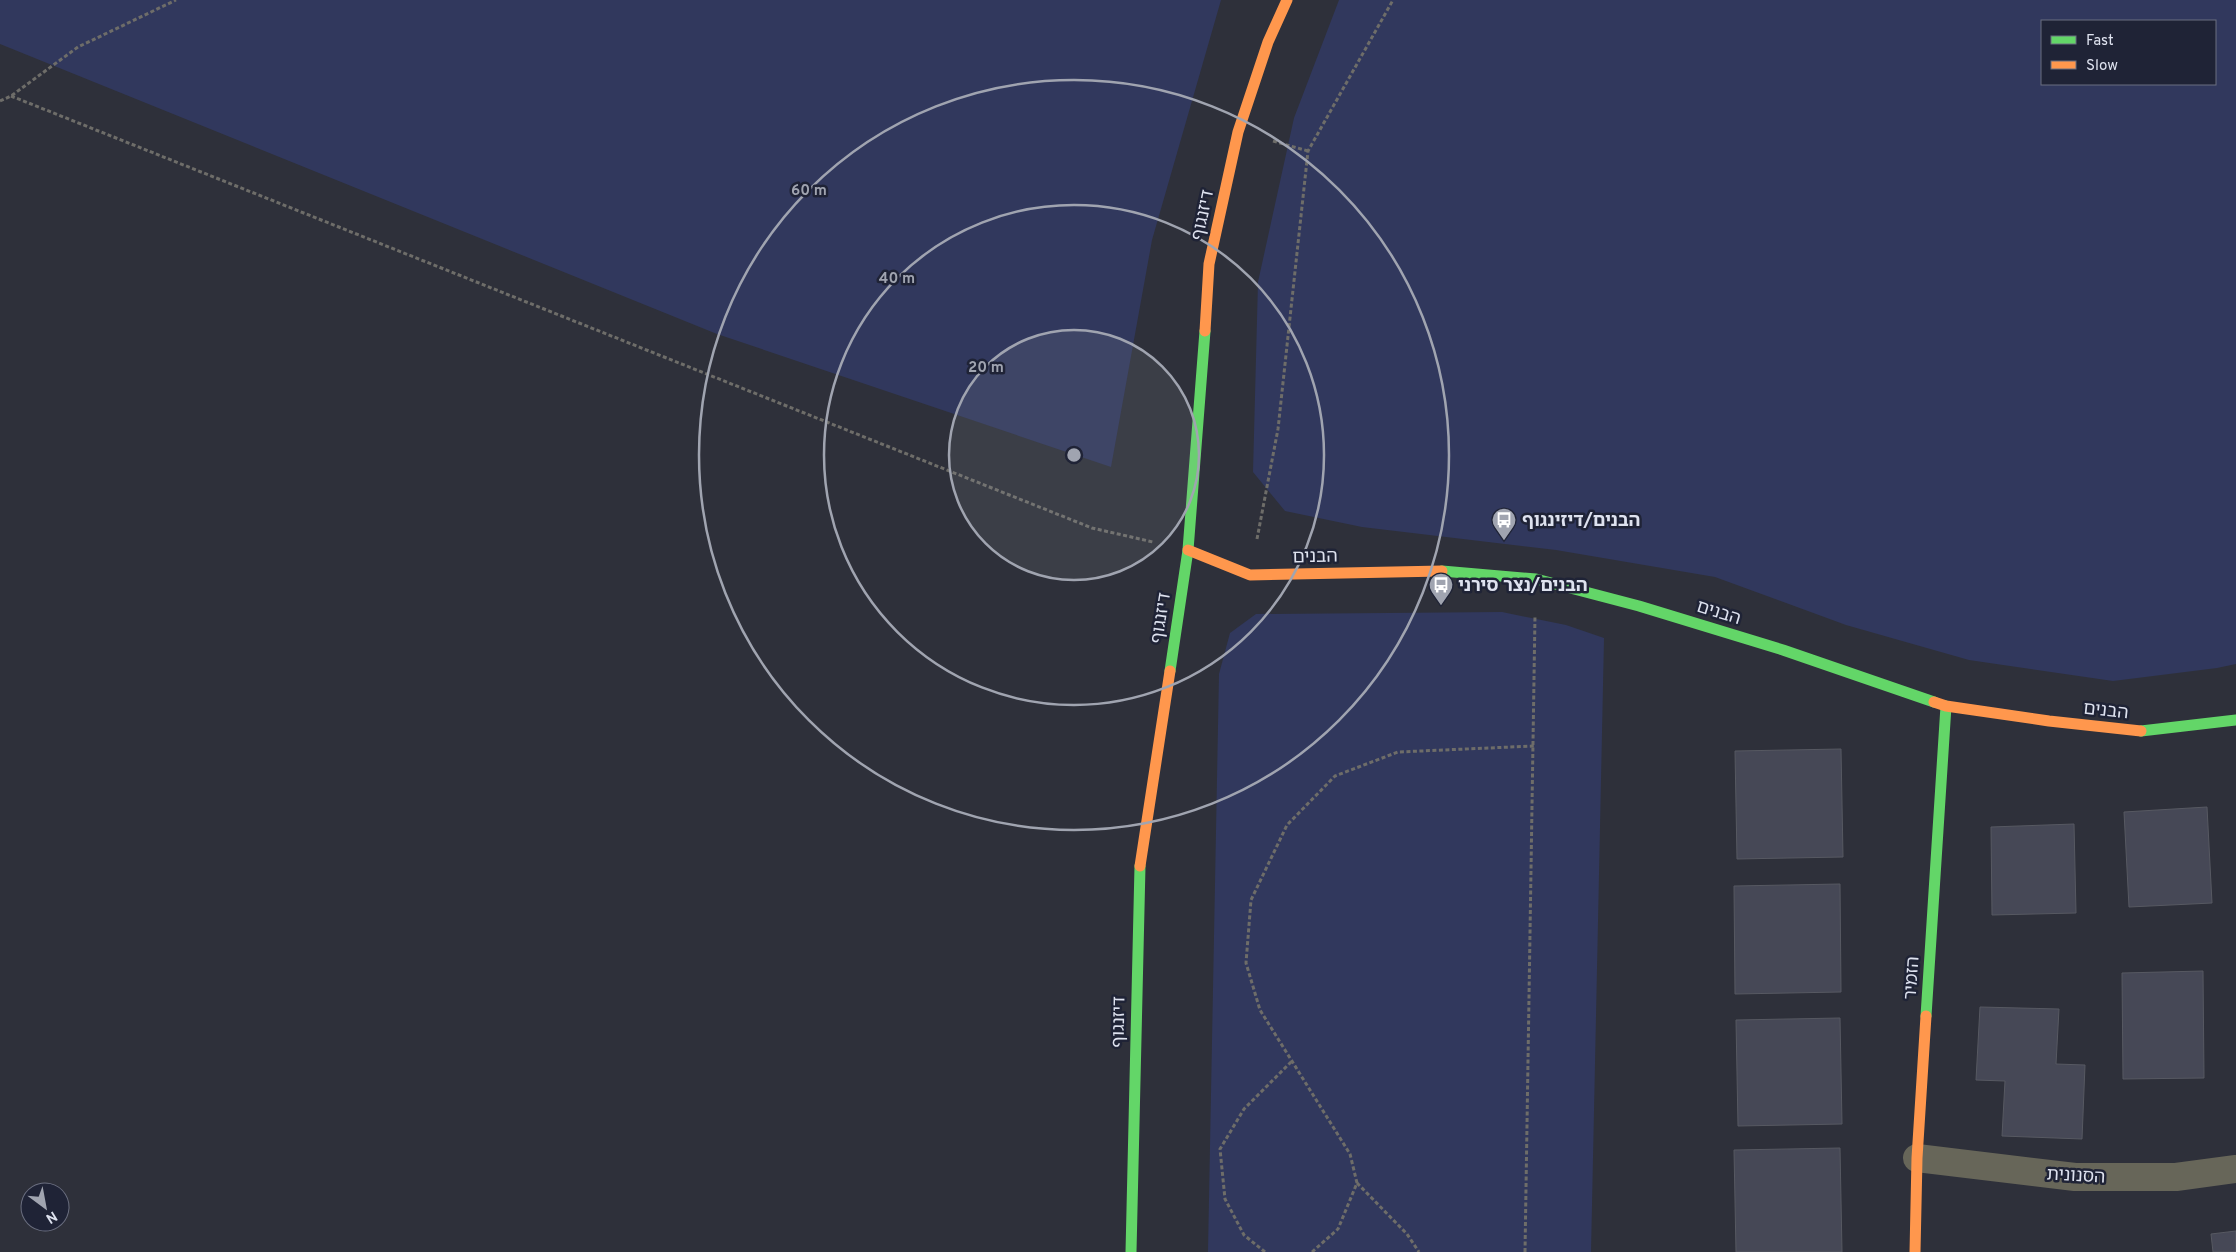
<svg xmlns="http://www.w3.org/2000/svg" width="2236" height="1252" viewBox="0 0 2236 1252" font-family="Overpass,'Noto Sans Hebrew',sans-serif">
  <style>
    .green { fill: #31385d; fill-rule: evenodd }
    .building { fill: #464856; stroke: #575962 }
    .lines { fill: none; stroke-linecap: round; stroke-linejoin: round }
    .path { stroke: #6e6d69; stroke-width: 3; stroke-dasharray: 4 2.5; stroke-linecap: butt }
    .street { stroke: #676659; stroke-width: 28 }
    .fast { stroke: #63d668; stroke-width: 11 }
    .slow { stroke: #ff974d; stroke-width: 11 }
    .ring { fill: none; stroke: #a0a4b0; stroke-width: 2.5 }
    .labels { text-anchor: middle; stroke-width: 5; stroke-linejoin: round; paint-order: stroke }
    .street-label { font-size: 18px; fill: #dee2ef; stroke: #1f2336 }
    .poi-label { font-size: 18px; font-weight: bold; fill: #dee2ef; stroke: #1f2336; text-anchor: start }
    .centre { fill: #a0a4b0; stroke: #1f2336; stroke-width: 2.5 }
    .ring-label { font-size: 15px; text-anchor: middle; font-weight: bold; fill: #a0a4b0; stroke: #1f2336; stroke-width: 5; stroke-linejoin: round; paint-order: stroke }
  </style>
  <rect width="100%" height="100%" fill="#2e303a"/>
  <!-- green -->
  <g class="green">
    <polygon points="0,0 1221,0 1152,240 1111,467 717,334 0,44"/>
    <path d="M1339,0H2236V664L2217,668L2113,681L1969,660L1846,625L1715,577L1556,550L1362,527L1285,511L1253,472L1258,282L1294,118ZM2215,21V84H2042V21Z"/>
    <polygon points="1502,612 1566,625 1604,638 1591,1252 1208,1252 1219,674 1230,633 1256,614"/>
  </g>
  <!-- building -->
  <g class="building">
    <polygon points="1841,749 1843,857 1737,859 1735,751"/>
    <polygon points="2207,807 2212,903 2129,907 2124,812"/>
    <polygon points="2074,824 2076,913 1992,915 1991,827"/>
    <polygon points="1840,884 1841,992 1735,994 1734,886"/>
    <polygon points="2203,971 2204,1078 2123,1079 2122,973"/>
    <polygon points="1980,1007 2059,1009 2056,1064 2085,1065 2082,1139 2002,1136 2005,1081 1976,1080"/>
    <polygon points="1840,1018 1842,1124 1738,1126 1736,1020"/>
    <polygon points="1840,1148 1842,1252 1736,1252 1734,1150"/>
    <polygon points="2236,1231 2236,1252 2213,1252 2211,1234"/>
  </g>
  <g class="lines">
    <!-- path -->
    <g class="path">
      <polyline points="11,96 1092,528 1153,542"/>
      <polyline points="0,101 11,96 78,47 176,0"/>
      <polyline points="1273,141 1308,151"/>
      <polyline points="1257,539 1278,429 1308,151 1393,0"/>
      <polyline points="1357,1183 1407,1234 1419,1252"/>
      <polyline points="1265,1252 1244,1235 1225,1199 1220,1149 1244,1109 1292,1061"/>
      <polyline points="1312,1252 1338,1229 1357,1183 1350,1154 1260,1010 1246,963 1251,900 1287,825 1335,776 1398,752 1534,746"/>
      <polyline points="1525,1252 1535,615"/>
    </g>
    <!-- street -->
    <polyline class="street" points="1917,1158 2075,1177 2176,1177 2236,1169"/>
    <!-- fast -->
    <g class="fast">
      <polyline points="1442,571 1536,579 1639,606 1783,650 1934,702"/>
      <polyline points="1170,671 1188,550 1205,331"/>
      <polyline points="2141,731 2236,720"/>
      <polyline points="1926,1016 1946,706"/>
      <polyline points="1131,1252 1140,866"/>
    </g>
    <!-- slow -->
    <g class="slow">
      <polyline points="1205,331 1209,264 1238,132 1268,42 1287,0"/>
      <polyline points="1188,550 1250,575 1442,571"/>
      <polyline points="1934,702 1946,706 2049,721 2141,731"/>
      <polyline points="1140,866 1170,671"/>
      <polyline points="1915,1252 1917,1158 1926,1016"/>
    </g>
  </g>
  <!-- distance rings -->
  <circle cx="1074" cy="455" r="125" fill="#a0a4b0" fill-opacity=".12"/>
  <g class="ring">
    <circle cx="1074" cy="455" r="125"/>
    <circle cx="1074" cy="455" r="250"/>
    <circle cx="1074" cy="455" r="375"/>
  </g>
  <!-- icons -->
  <defs>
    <symbol id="bus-pin" viewBox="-11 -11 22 30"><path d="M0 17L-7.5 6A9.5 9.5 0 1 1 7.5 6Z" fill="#a0a4b0" stroke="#1f2336"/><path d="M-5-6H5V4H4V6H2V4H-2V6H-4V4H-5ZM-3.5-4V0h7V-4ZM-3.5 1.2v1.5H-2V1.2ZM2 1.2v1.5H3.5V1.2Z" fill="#fff"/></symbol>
  </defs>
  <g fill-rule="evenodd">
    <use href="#bus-pin" x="1490" y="506" width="28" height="38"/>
    <use href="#bus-pin" x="1427" y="571" width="28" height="38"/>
  </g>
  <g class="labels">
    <!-- street labels -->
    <g class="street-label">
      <text transform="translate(1202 215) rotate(-78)" y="6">דיזנגוף</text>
      <text transform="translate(1315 556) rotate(-1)" y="6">הבנים</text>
      <text transform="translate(1719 612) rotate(17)" y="6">הבנים</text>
      <text transform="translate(1160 618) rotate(-81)" y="6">דיזנגוף</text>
      <text transform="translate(2106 710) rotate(6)" y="6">הבנים</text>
      <text transform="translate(1911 978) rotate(-86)" y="6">הזמיר</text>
      <text transform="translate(1118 1022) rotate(-89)" y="6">דיזנגוף</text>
      <text transform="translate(2076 1175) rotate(3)" y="6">הסנונית</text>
    </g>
    <!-- poi labels -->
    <g class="poi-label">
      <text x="1522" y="526">הבנים/דיזינגוף</text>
      <text x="1458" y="591">הבנים/נצר סירני</text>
    </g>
  </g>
  <circle cx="1074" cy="455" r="8" class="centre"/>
  <g class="ring-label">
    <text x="809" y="195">60 m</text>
    <text x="897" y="283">40 m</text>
    <text x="986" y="372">20 m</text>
  </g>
  <!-- legend -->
  <rect x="2041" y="20" width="175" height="65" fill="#1f2336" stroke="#6b6f80"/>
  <rect x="2051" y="36" width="25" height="8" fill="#63d668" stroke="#6b6f80"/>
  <text x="2086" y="45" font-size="15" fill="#dee2ef">Fast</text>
  <rect x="2051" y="61" width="25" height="8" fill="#ff974d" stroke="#6b6f80"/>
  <text x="2086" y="70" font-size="15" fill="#dee2ef">Slow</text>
  <!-- north arrow -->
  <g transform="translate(45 1207) rotate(148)"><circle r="24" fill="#1f2336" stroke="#6b6f80"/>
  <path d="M0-4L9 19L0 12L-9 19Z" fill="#a0a4b0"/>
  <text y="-8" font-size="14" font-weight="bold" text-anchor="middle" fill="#dee2ef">N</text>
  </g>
</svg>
